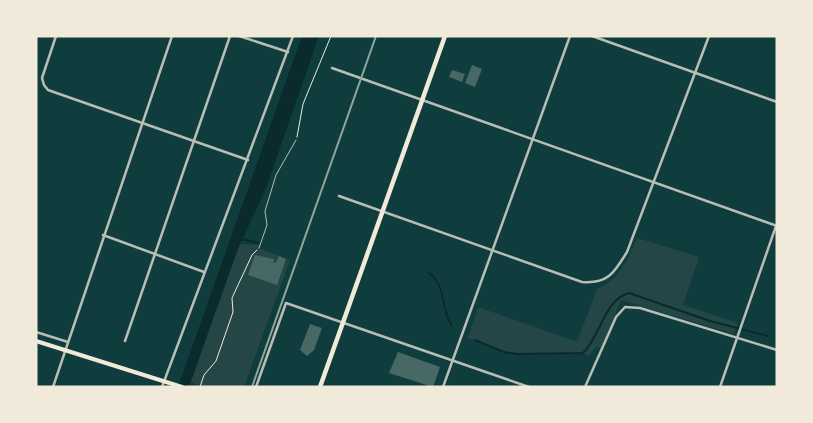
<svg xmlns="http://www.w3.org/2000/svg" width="813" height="423" viewBox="0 0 813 423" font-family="Rubik,sans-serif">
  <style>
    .green { fill: #244646 }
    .water { fill: #0a2a2b }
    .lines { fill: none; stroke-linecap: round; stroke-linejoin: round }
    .stream { stroke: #0a2a2b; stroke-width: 2 }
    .building { fill: #486865 }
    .path { stroke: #f1e9da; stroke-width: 1 }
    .service { stroke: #b8beb3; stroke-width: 1 }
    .minor { stroke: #b8beb3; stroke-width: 2.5 }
    .secondary { stroke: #f1e9da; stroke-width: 4 }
    .primary { stroke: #f1e9da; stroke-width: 4.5 }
    .rail { stroke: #97a49c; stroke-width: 2 }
  </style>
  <rect width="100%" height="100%" fill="#0f3d3e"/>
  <!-- green -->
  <g class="green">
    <path d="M637,238L699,257L683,305L738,323L734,334L621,300L601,348L596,347L589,356L583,353L517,354L504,352L468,338L478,307L577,342L597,289C619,280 628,259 637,238Z"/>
    <polygon points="240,244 259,245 261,249 290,260 244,387 204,387 190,382"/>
  </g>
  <!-- water -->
  <polygon class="water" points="302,36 319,36 266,188 237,251 189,387 178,387"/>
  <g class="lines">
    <!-- stream -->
    <g class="stream">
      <polyline points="242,239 260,243"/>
      <path d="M429,273C447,286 440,309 452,326"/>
      <path d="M475,340L504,352L517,354L583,353C600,337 605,299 629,293L710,321L768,336"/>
    </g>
  </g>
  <!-- building -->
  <g class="building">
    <polygon points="472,65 482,69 475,87 465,83"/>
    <polygon points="452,70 465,74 462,82 449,77"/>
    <polygon points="255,255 274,259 273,262 276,263 279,256 286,259 277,285 248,275"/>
    <polygon points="310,324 322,328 314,350 307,356 300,350"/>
    <polygon points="398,352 440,367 433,387 389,373"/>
  </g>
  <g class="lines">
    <!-- path -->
    <g class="path">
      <polyline points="297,137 303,104 331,36"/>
      <polyline points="200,387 204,375 216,361 233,312 232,298 252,255 257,250"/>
    </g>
    <!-- service -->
    <polyline class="service" points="259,248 267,225 265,211 276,175 296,140"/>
    <!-- minor -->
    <g class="minor">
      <polyline points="56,36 42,78 44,85 48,90 248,160"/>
      <polyline points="239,36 288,52"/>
      <polyline points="592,36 777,102"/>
      <polyline points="332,68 777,226"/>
      <path d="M339,196L582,282C608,284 614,273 627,252L709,36"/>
      <polyline points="103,235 204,272"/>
      <polyline points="36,332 68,342"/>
      <polyline points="125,341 230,36"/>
      <polyline points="53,387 172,36"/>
      <polyline points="162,387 293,36"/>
      <polyline points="256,387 286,303 529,387"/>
      <polyline points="443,387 570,36"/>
      <polyline points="585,387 616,317 625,307 640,308 777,350"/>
      <polyline points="720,387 776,226"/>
    </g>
    <!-- secondary -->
    <polyline class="secondary" points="36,341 182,387"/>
    <!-- primary -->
    <polyline class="primary" points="320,387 445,36"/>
    <!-- rail -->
    <polyline class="rail" points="252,387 376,36"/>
  </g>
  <!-- border -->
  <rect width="813" height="423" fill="none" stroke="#f1e9da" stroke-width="75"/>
</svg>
